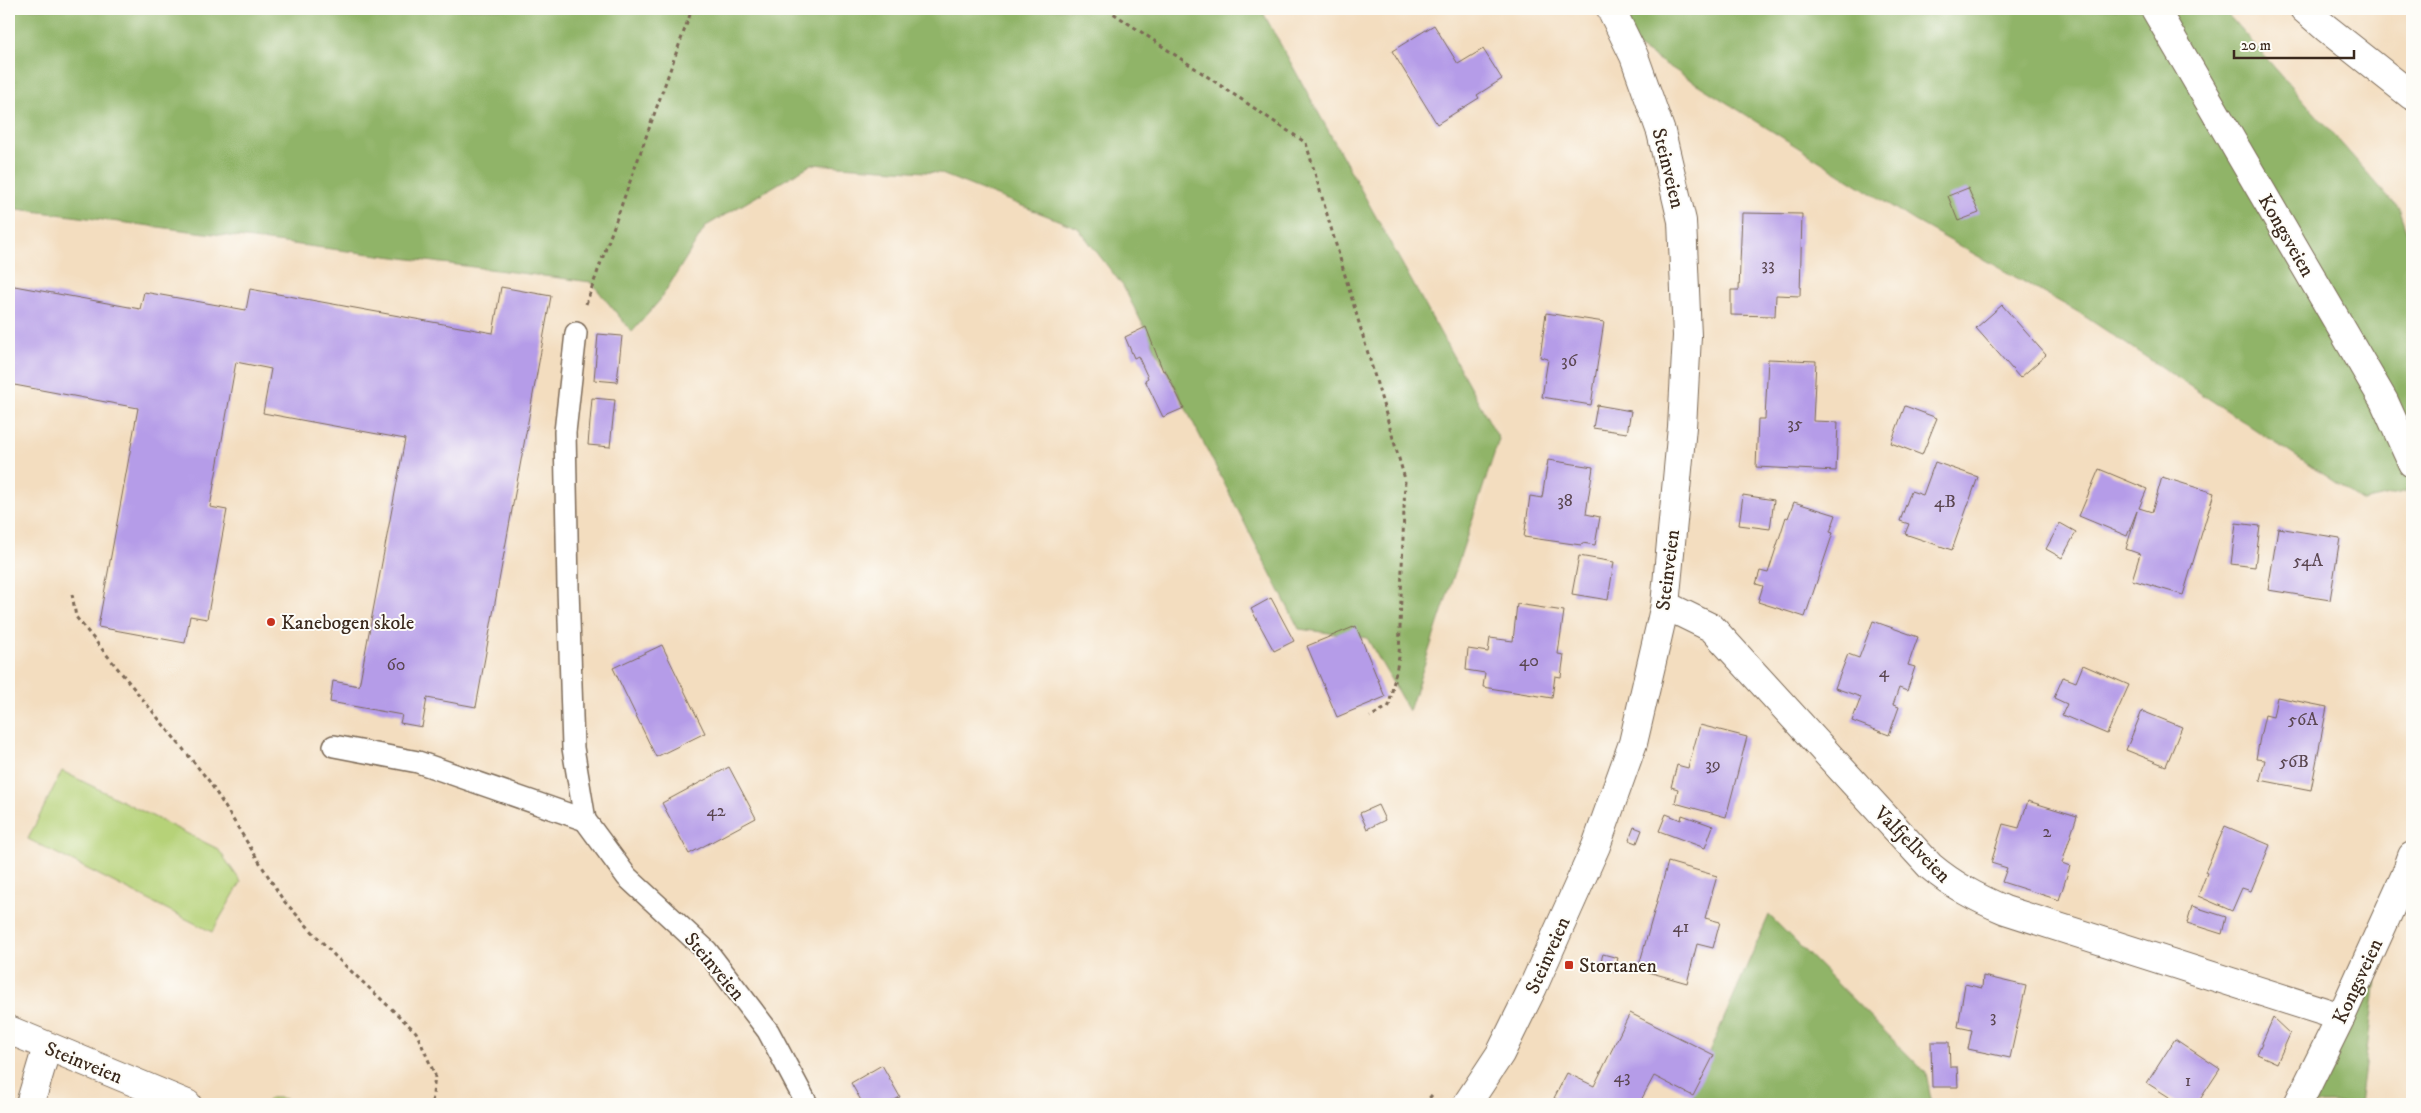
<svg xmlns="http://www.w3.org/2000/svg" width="2421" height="1113" viewBox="0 0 2421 1113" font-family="'IM FELL DW Pica',serif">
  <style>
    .green { fill: #b6d278; stroke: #787e4b }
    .forest { fill: #90b468; stroke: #666f43 }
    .building { fill: #b59ce8 }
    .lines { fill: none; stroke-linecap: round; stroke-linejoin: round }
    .lane-casing { stroke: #7b6956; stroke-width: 24 }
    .street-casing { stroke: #7b6956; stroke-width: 30 }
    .secondary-casing { stroke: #7b6956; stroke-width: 30 }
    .path { stroke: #7b6956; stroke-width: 3; stroke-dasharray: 4 4; stroke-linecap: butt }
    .lane { stroke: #fff; stroke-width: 21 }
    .street { stroke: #fff; stroke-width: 28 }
    .secondary { stroke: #fff; stroke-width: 28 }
    .poi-dot { fill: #c8321e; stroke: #fdfcf7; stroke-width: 2 }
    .labels { text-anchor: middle; stroke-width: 4; stroke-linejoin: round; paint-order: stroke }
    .number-label { font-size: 18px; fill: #5a4650 }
    .street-label { font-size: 20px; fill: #3b2a1e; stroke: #fdfcf7 }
    .poi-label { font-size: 20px; fill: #3b2a1e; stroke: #fdfcf7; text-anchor: start }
  </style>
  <rect width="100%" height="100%" fill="#fdfcf7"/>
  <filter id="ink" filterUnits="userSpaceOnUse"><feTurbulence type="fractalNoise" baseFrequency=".02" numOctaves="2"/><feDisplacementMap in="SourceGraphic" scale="10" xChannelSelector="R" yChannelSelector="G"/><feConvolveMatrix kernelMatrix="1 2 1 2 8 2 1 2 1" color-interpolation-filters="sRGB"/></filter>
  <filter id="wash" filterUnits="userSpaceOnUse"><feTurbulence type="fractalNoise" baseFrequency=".0096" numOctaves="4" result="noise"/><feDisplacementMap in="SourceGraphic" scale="20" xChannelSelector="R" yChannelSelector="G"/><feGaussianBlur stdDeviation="1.12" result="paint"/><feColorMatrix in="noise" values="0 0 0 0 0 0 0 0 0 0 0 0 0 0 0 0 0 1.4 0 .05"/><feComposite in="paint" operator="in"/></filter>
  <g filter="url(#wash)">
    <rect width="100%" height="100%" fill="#f3ddbf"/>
    <!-- green -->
    <g class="green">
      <polygon points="62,771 218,849 241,882 212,932 28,839"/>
      <polygon points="270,1098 281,1098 303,1104 264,1104"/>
    </g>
    <!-- forest -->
    <g class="forest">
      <polygon points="9,9 1261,9 1499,439 1409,711 1367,638 1299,629 1123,286 1078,228 939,173 812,164 706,226 660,300 632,332 591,282 9,208"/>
      <polygon points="1617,9 2223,9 2400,210 2412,245 2412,490 2363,501 2078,312 1915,221 1635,45"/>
      <polygon points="1769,915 1926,1073 1932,1104 1701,1104 1691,1094"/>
      <polygon points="2380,949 2360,1104 2303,1104"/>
    </g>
    <g id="blocks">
      <!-- building -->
      <g class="building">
        <polygon points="1434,25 1458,64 1483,49 1502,79 1477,95 1479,98 1437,124 1392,51"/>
        <polygon points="1968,188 1979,213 1958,221 1948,196"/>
        <polygon points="1742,213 1802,214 1800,296 1776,295 1775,316 1731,315 1731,290 1739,290"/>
        <polygon points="9,285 140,309 144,292 246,310 250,289 493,333 501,287 551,296 476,707 427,698 422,727 400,723 402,715 330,702 333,681 359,686 405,439 263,413 271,369 236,362 210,507 227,510 207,619 190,616 185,643 98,627 138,408 9,384"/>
        <polygon points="2002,305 2046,355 2020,378 1976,328"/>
        <polygon points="1546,313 1604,322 1591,405 1542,397 1548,359 1540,357"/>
        <polygon points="1146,327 1163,371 1165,370 1184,408 1163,417 1145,380 1148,378 1138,356 1134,358 1125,337"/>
        <polygon points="598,334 622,336 617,382 594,380"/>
        <polygon points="1768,359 1816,361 1813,421 1838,422 1836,471 1756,467 1758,419 1765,419"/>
        <polygon points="592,398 615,400 610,447 588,445"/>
        <polygon points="1597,405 1631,411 1627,433 1593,428"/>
        <polygon points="1905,406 1937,418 1922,455 1891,443"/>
        <polygon points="1548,460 1593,467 1586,514 1600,517 1595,545 1582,543 1581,545 1524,537 1530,496 1542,498"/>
        <polygon points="1935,462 1978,477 1952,550 1905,534 1909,524 1900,521 1911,491 1923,495"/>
        <polygon points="2099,469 2147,489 2139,508 2152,512 2162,477 2214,493 2183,595 2132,580 2140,554 2126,549 2137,511 2127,536 2079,516"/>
        <polygon points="1743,495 1774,500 1770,529 1739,525"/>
        <polygon points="1794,502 1836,515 1830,532 1833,533 1805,617 1758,602 1763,586 1756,584 1760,571 1768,573 1786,517 1788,518"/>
        <polygon points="2060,523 2076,532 2062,558 2046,549"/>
        <polygon points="2236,523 2260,526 2255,567 2231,564"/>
        <polygon points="2278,528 2340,538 2330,600 2268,590"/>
        <polygon points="1579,556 1614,562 1608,600 1572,594"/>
        <polygon points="1271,598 1294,641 1274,651 1251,609"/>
        <polygon points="1517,604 1564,611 1558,654 1564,655 1561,677 1555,676 1552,698 1483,687 1485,673 1466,670 1468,649 1488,652 1490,638 1513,641"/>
        <polygon points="1873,621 1918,637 1908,665 1915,667 1907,691 1899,688 1893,705 1899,707 1889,735 1852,721 1861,697 1835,688 1848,654 1859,658"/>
        <polygon points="1356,626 1385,697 1337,717 1307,646"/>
        <polygon points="662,645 705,733 656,757 613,668"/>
        <polygon points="2083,665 2129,685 2107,734 2062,715 2067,704 2054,698 2063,677 2076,682"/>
        <polygon points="2277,697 2327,707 2311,790 2260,780 2265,760 2256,759 2260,737 2265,715 2273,717"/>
        <polygon points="2142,711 2182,727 2166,766 2126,750"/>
        <polygon points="1700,725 1747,737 1726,817 1675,803 1678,789 1671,787 1677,765 1688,768"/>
        <polygon points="729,767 756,818 689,854 662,803"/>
        <polygon points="2028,801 2077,816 2062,863 2070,866 2059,900 2002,882 2007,868 1991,863 2003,824 2019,828"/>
        <polygon points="1378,805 1385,820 1367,829 1360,813"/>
        <polygon points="1666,814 1681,820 1682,815 1713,826 1705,848 1659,831"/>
        <polygon points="2225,826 2270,845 2251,891 2242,888 2232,911 2198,896 2207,873 2205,872"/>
        <polygon points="1634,827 1642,830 1637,843 1629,840"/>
        <polygon points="1668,862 1717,876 1705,918 1720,922 1713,948 1697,944 1687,983 1638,969"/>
        <polygon points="2192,906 2226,917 2222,934 2187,923"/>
        <polygon points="1603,954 1618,958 1614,972 1599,967"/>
        <polygon points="1983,976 2026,986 2010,1058 1968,1049 1972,1030 1958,1027 1965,984 1982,988"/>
        <polygon points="1630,1013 1714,1055 1693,1096 1654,1076 1639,1104 1567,1104 1554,1098 1567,1073 1594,1086"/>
        <polygon points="2273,1018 2290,1034 2277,1063 2257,1054"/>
        <polygon points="2175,1039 2220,1069 2197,1104 2180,1104 2147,1083"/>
        <polygon points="1931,1042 1949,1042 1950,1067 1957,1067 1958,1087 1932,1087"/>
        <polygon points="882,1065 900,1097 887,1104 863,1104 851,1083"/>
      </g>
    </g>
  </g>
  <g filter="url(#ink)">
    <use href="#blocks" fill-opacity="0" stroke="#7b6956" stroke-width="1"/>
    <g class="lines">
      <defs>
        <g id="lane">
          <polyline points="576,333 565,432 568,587 573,748 585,820 627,877 707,951 768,1031 807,1104"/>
          <polyline points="334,746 418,762 585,820"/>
        </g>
        <g id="street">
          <polyline points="2155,9 2384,401 2412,463"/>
          <path d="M1665,605L1712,628L1930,866C1954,886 1977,898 2005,910L2341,1017"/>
          <polyline points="9,1030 187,1104"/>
          <polyline points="1467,1104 1500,1054 1533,987 1596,846 1633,743 1665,605 1682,427 1687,336 1682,221 1661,132 1634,56 1611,9"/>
          <polyline points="2298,1104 2341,1017 2405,876 2412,856"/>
        </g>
        <g id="secondary">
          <polyline points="2304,9 2326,28 2412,96"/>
          <polyline points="30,1104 47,1047"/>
        </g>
      </defs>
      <!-- lane casing -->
      <use href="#lane" class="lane-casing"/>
      <!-- street casing -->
      <use href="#street" class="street-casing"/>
      <!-- secondary casing -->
      <use href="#secondary" class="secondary-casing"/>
      <!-- path -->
      <g class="path">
        <polyline points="1107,9 1306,143 1405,479 1399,657 1389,706 1370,717"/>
        <polyline points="586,304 692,9"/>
        <polyline points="72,594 76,617 209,781 283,900 335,956 416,1032 435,1075 432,1104"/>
        <polyline points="1424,1104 1432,1095"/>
      </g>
      <!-- lane -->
      <use href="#lane" class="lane"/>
      <!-- street -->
      <use href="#street" class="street"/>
      <!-- secondary -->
      <use href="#secondary" class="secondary"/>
    </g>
  </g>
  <!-- markers -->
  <g class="poi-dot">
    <circle cx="271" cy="622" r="5"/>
    <rect x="1564" y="960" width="10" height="10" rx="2.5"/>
  </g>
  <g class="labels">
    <!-- number labels -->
    <g class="number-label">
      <text x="1768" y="270">33</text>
      <text x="1569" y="366">36</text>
      <text x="1795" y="429">35</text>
      <text x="1565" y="506">38</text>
      <text x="1945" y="507">4B</text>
      <text x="2308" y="566">54A</text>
      <text x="1529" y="666">40</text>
      <text x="396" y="670">60</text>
      <text x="1884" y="677">4</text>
      <text x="2303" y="725">56A</text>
      <text x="2294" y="767">56B</text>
      <text x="1713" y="770">39</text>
      <text x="716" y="816">42</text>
      <text x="2047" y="837">2</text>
      <text x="1681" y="932">41</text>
      <text x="1993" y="1022">3</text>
      <text x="1622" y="1082">43</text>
      <text x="2188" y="1086">1</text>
    </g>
    <!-- street labels -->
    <g class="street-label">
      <text transform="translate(1669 168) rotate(76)" y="7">Steinveien</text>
      <text transform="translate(2287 235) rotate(60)" y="7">Kongsveien</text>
      <text transform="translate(1667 570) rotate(-83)" y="7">Steinveien</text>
      <text transform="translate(1913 844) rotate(45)" y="7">Valfjellveien</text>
      <text transform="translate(1547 955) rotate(-66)" y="7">Steinveien</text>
      <text transform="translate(715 966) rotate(50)" y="7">Steinveien</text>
      <text transform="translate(2357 981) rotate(-65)" y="7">Kongsveien</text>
      <text transform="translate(84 1062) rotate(22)" y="7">Steinveien</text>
    </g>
    <!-- poi labels -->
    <g class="poi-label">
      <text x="281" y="629">Kanebogen skole</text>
      <text x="1579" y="972">Stortanen</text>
    </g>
  </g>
  <!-- margin -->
  <rect width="2421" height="1113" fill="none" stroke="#fdfcf7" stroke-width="30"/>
  <!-- scale -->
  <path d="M2234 50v8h120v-8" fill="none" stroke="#3b2a1e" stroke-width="2.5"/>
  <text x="2241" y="50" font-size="15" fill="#3b2a1e" stroke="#fdfcf7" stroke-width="4" paint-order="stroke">20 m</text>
</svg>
